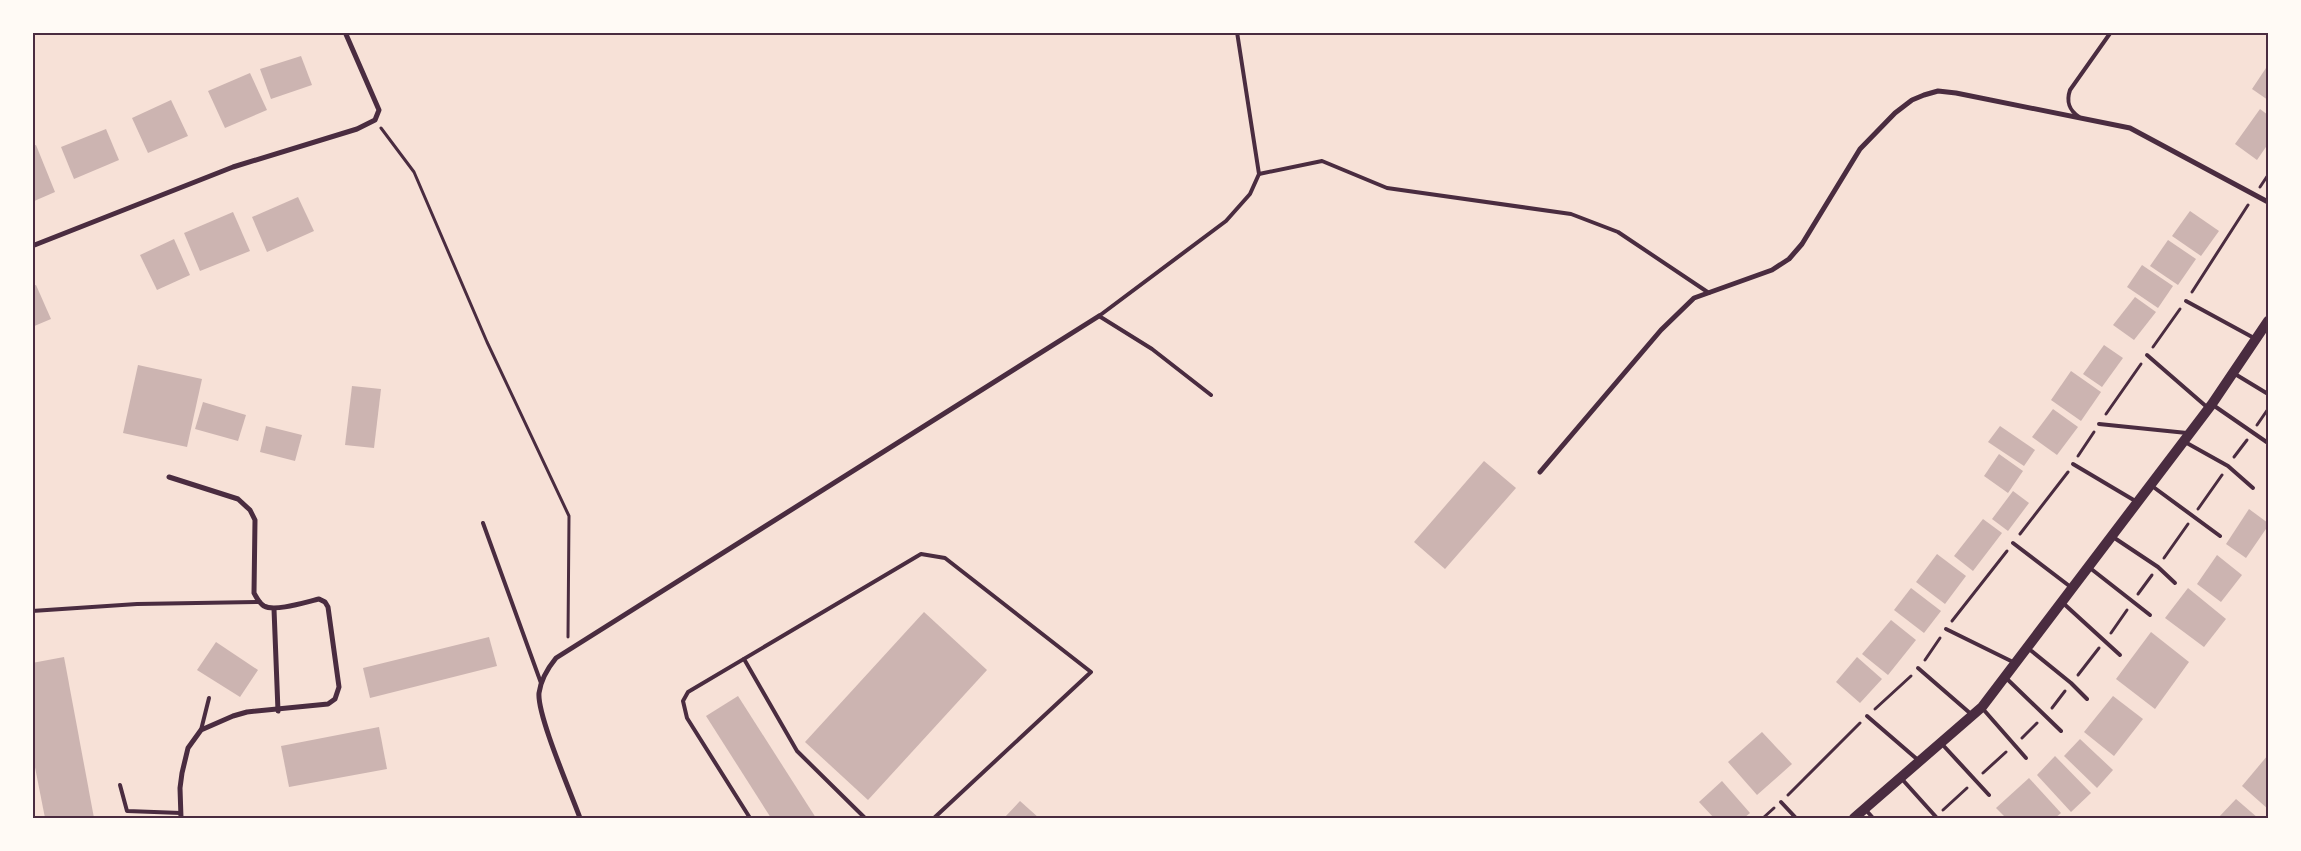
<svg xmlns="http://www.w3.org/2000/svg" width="2301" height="851" viewBox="0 0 2301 851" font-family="'Work Sans',sans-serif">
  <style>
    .building { fill: #ccb4b1 }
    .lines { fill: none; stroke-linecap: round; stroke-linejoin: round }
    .path { stroke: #4a2c40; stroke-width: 3 }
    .service { stroke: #4a2c40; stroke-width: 4 }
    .minor { stroke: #4a2c40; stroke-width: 5 }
    .secondary { stroke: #4a2c40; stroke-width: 10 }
    .neatline { fill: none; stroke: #4a2c40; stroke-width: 2 }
  </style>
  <rect width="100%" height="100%" fill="#f7e1d7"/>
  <!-- building -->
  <g class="building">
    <polygon points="301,56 312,85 271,99 260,69"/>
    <polygon points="2268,65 2268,100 2252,89"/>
    <polygon points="250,73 267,110 225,128 208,91"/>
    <polygon points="171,100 188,136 148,153 132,118"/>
    <polygon points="2260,109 2268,115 2268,144 2257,160 2235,144"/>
    <polygon points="106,129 119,160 74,179 61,147"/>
    <polygon points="36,145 55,192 32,202 32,146"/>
    <polygon points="298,197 314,231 267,252 252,217"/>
    <polygon points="2190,211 2219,231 2201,256 2172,236"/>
    <polygon points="233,212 250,251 200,271 184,233"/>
    <polygon points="174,239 190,275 157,290 140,255"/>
    <polygon points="2168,240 2196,259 2178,285 2150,266"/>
    <polygon points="2142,265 2173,286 2158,308 2127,287"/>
    <polygon points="36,285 51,319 32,327 32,286"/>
    <polygon points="2135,297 2156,312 2134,340 2113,325"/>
    <polygon points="2104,345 2123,358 2102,387 2083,374"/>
    <polygon points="138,365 202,379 187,447 123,433"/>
    <polygon points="2071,371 2101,392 2081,421 2051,400"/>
    <polygon points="352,386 381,389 374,448 345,445"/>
    <polygon points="203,402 246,415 238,441 195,429"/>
    <polygon points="2053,409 2078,427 2057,455 2032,437"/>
    <polygon points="266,426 302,435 295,461 260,452"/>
    <polygon points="2000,426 2035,450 2024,466 1988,442"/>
    <polygon points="1999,454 2023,471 2008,493 1984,476"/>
    <polygon points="1484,461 1516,488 1445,569 1414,542"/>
    <polygon points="2013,491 2029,503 2008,531 1992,519"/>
    <polygon points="2249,509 2268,523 2268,526 2246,558 2226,544"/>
    <polygon points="1983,519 2002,533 1973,571 1954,556"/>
    <polygon points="1937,554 1966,576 1945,604 1916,582"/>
    <polygon points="2217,555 2242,575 2221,602 2197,584"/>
    <polygon points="1911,588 1941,611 1924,633 1894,610"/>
    <polygon points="2188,588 2226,619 2204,647 2165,618"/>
    <polygon points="924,612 987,670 868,800 805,742"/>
    <polygon points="1891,620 1916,640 1888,675 1862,654"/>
    <polygon points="2151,632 2189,662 2155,709 2116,679"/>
    <polygon points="489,637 497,666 370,698 363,668"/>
    <polygon points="216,642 258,670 240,697 197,670"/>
    <polygon points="64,657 94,818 45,818 32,752 32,663"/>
    <polygon points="1857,657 1882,679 1860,703 1836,682"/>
    <polygon points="738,696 816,818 771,818 706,716"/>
    <polygon points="2113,696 2143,719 2114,756 2084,732"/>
    <polygon points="379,727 387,769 289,787 281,746"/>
    <polygon points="1762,732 1792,764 1757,795 1728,762"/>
    <polygon points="2080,739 2113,770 2097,788 2064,756"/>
    <polygon points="2268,755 2268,809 2242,786"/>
    <polygon points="2055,756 2091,793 2071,812 2037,775"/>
    <polygon points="2029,778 2061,813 2055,818 2006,818 1996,808"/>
    <polygon points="1722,781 1750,813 1744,818 1714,818 1699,802"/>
    <polygon points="2236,799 2258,818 2218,818"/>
    <polygon points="1020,801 1039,818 1004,818"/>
  </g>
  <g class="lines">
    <!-- path -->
    <g class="path">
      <polyline points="381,128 414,172 487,342 569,516 568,637"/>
      <polyline points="2260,187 2268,175"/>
      <polyline points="2192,292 2248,205"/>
      <polyline points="2153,347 2180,309"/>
      <polyline points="2106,414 2141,364"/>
      <polyline points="2257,425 2268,409"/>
      <polyline points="2078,456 2094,432"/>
      <polyline points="2234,457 2247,440"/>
      <polyline points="2198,509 2222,475"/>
      <polyline points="2020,534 2068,472"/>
      <polyline points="2164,558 2188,524"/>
      <polyline points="2138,594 2152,575"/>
      <polyline points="1952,621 2007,551"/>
      <polyline points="2111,633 2127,610"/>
      <polyline points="1925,660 1940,638"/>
      <polyline points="2078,675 2099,648"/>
      <polyline points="2052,708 2065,691"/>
      <polyline points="1875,709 1911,676"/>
      <polyline points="2022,738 2037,723"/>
      <polyline points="1983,773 2006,752"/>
      <polyline points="1788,795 1860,723"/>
      <polyline points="1943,810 1967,788"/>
      <polyline points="1763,818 1774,808"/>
    </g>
    <!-- service -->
    <g class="service">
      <path d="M2079,117C2069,110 2066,102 2070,90L2111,32"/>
      <polyline points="1259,174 1322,161 1387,188 1571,214 1618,232 1709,293"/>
      <polyline points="2186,301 2254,338"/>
      <polyline points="2147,355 2208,408"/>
      <polyline points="2235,374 2268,394"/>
      <polyline points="1211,395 1152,349 1099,316 1226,221 1250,194 1259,174 1237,32"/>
      <polyline points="2213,405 2268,443"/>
      <polyline points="2099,424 2187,433"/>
      <polyline points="2185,442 2228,466 2253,488"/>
      <polyline points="2073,464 2137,502"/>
      <polyline points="2152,486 2220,536"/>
      <polyline points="483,523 541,683"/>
      <polyline points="2113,537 2158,567 2175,583"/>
      <polyline points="2013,543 2072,588"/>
      <polyline points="2090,568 2150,615"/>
      <polyline points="2063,603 2120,655"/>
      <polyline points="32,611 137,604 260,602"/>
      <polyline points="1946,629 2013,662"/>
      <polyline points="2029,649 2071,683 2087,699"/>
      <polyline points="744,659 797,751 865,818"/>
      <polyline points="1918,668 1971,714"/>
      <polyline points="2005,677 2061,731"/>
      <polyline points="1983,709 2026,758"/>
      <polyline points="1867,716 1918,760"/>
      <polyline points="201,730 209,698"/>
      <polyline points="1941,743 1989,795"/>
      <polyline points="1901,778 1937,818"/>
      <polyline points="120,785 127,811 181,813"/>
      <polyline points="1781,802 1796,818"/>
      <polyline points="1865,809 1873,818"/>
      <polyline points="750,818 687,718 683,701 688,692 921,554 945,558 1091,672 934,818"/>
    </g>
    <!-- minor -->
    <g class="minor">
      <polyline points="32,246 233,167 357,129 375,120 379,110 345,32"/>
      <polyline points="1540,472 1661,330 1694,298 1772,270 1789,259 1802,244 1860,149 1895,113 1912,100 1924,95 1938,91 1956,93 2130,128 2268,202"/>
      <path d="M169,477L238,499L250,510L255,520L254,593C257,598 259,603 264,606C275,612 306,602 319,599L325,602L328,607L339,687L335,699L328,704L247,712L233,716L201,730L188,748L182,773L180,788L181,818"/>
      <polyline points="274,609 278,711"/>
      <path d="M580,818C571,793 537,715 539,693C541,679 547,669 556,658L1099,316"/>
    </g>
    <!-- secondary -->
    <polyline class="secondary" points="1854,818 1982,707 2212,404 2268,321"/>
  </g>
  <!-- border -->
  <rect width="2301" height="851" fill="none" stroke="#fffaf5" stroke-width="68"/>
  <rect x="34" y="34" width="2233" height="783" class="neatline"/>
</svg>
